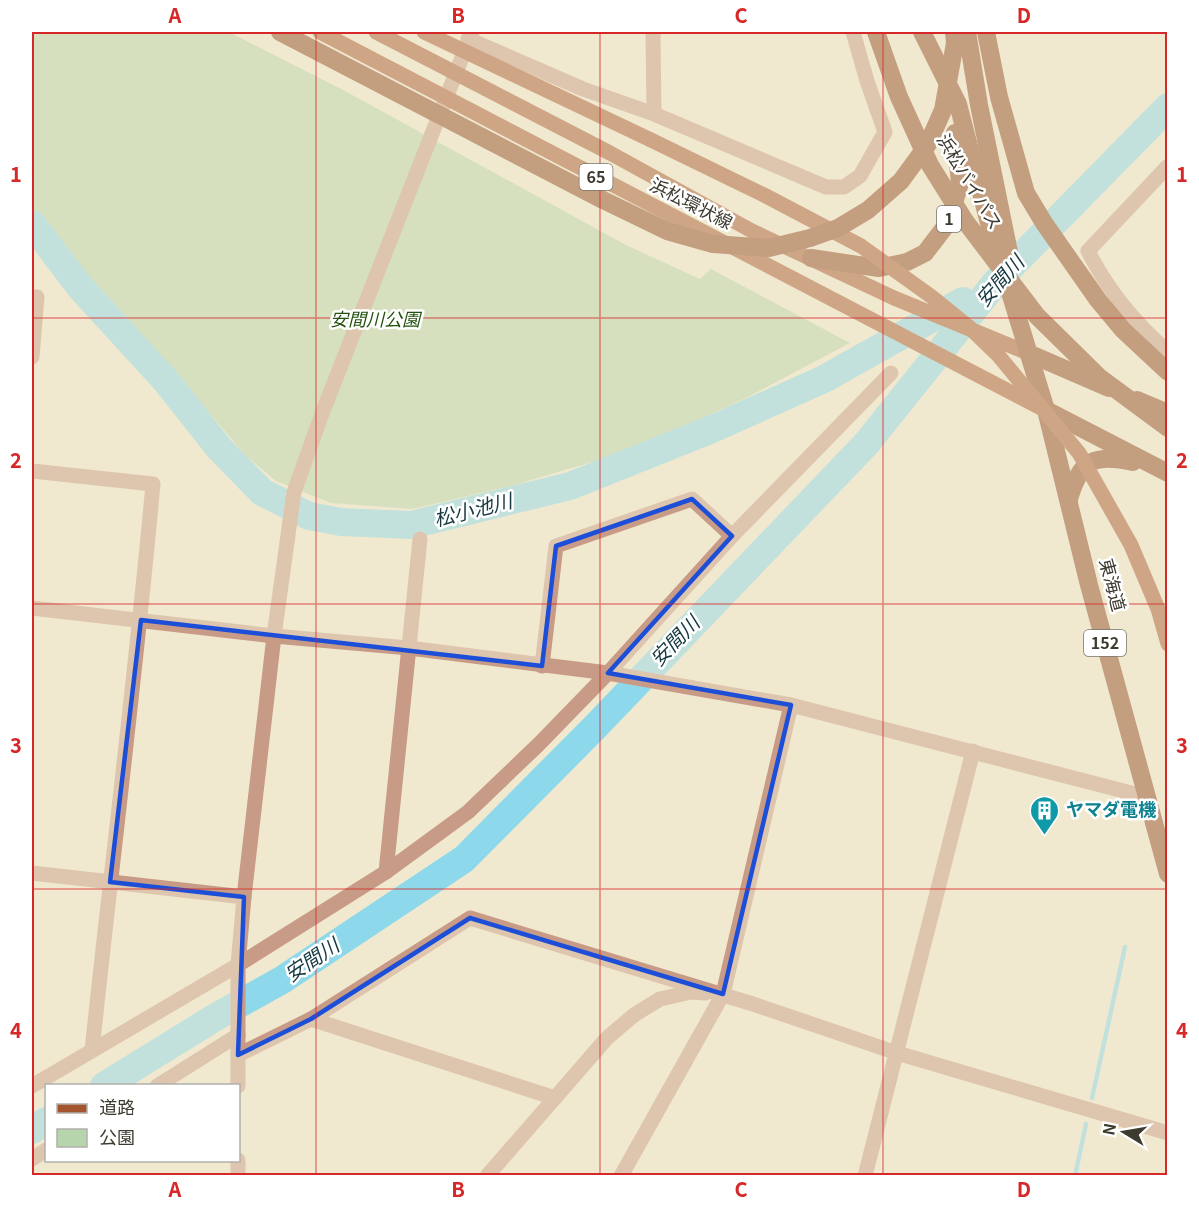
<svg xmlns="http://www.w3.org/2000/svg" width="1199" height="1207" viewBox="0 0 1199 1207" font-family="Georgia,'Noto Sans JP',serif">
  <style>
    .green { fill: #b6d5ac }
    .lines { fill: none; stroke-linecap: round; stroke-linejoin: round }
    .stream { stroke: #8dd8ea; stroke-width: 4.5 }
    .river { stroke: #8dd8ea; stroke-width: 28 }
    .minor { stroke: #c89b86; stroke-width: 15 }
    .major { stroke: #a5552e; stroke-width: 15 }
    .highway { stroke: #8c431e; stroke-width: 18 }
    .major-bridge { stroke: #a5552e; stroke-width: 15 }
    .highway-bridge { stroke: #8c431e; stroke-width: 18 }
    .marked { fill: none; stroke: #1d4ed8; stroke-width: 4.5; stroke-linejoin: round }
    .grid { fill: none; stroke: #d62828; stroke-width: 1.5; stroke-opacity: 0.55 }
    .labels { text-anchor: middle; stroke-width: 5; stroke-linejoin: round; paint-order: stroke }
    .shield { fill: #fff; stroke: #77756d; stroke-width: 1.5 }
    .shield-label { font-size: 16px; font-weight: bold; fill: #3d3a2f }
    .street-label { font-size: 18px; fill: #3d3a2f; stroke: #fff }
    .park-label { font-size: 18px; font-style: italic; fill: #25520f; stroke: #fff }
    .culture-label { font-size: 18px; font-weight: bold; fill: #0d838f; stroke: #fff; text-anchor: start }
    .water-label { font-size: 20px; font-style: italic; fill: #163941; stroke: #fff }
    .neatline { fill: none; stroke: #d62828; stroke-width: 2 }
    .grid-label { font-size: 20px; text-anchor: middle; font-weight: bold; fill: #d62828 }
  </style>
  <rect width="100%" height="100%" fill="#f1e9cf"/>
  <!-- green -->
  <polygon class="green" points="32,32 229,32 345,91 626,245 700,279 711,269 850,343 748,397 636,449 511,486 412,509 331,503 276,481 246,456 146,339 46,232 32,213"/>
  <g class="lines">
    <!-- stream -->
    <g class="stream">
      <polyline points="1092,1098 1125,947"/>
      <polyline points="1075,1176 1086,1124"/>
    </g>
    <!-- river -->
    <g class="river">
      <polyline points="32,224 80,287 166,381 219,448 262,492 309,516 341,522 411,525 570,486 710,430 824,379 963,301"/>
      <polyline points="104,1086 214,1018 282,980 464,859 596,726 866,444 996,282 1168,107"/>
      <polyline points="32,1130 46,1121"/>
    </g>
    <!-- minor -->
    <g class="minor">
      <polyline points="653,32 654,114"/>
      <polyline points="468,39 583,89 654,114 826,187 844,187 860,176 885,132 867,81 853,32"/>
      <path d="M1168,166L1088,251C1107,289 1135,323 1168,352"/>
      <polyline points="32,297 37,297 32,357"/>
      <path d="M32,471L153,484C136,673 112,861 92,1050"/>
      <polyline points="32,608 274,636 409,648 608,673 791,705 1147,797"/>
      <polyline points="542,666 556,546 692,499 732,536"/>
      <polyline points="386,872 420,539"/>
      <polyline points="32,873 244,897"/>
      <polyline points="311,1019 555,1098"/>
      <polyline points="238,1055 311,1019 470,918 753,1004 897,1053 1168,1133"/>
      <polyline points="32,1086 238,965 386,872 468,812 539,744 608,673 732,536 891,373"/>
      <polyline points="157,1086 238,1035"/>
      <polyline points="238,1086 238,965 244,897 274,636 294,492 323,411 472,32"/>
      <polyline points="32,1159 46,1150"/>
      <polyline points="238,1160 238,1176"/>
      <polyline points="487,1176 607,1038 634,1015 660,999 691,992 705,993"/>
      <polyline points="621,1176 723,994 791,705"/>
      <polyline points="865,1176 973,751"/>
    </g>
    <!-- major -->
    <g class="major">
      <polyline points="320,32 1043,409"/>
      <polyline points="376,32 610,153 752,231 894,298 1028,353"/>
      <polyline points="424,32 651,140"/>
    </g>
    <!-- highway -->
    <g class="highway">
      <polyline points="922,32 958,104 990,227 1046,410 1089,585 1168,874"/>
      <polyline points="967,32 979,105 1011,262"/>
      <polyline points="986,32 999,97 1026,193 1044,223 1098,300 1123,330 1168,372"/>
      <polyline points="811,258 879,268 907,262 925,253 948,223 960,183 955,133"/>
      <polyline points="1028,353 1109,388"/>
      <polyline points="1137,400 1168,413"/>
      <polyline points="1046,410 1168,473"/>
      <path d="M1069,499C1080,461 1093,453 1133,462"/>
    </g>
    <!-- major-bridge -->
    <polyline class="major-bridge" points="651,140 764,195 861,246 932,297 969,327 998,355 1079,453 1131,545 1158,609 1168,644"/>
    <!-- highway-bridge -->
    <g class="highway-bridge">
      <polyline points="280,32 603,200 667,231 713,244 769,248 810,238 838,228 868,210 901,181 928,144 943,110 955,43 954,32"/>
      <polyline points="876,32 899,97 930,165 965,221 1037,316 1099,377 1168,428"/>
    </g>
  </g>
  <!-- marked area -->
  <path d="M0 0H1199V1207H0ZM692,499L732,536L608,673L791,705L723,994L470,918L311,1019L238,1055L244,897L110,882L141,620L542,666L556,546Z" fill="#f1e9cf" fill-opacity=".55" fill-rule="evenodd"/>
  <path class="marked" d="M692,499L732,536L608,673L791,705L723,994L470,918L311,1019L238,1055L244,897L110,882L141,620L542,666L556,546Z"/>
  <!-- grid -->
  <path class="grid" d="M316,32V1176M600,32V1176M883,32V1176M32,318H1168M32,604H1168M32,889H1168"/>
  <!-- icons -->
  <defs>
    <symbol id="building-pin" viewBox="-11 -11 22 30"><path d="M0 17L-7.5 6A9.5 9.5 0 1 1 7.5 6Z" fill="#0f9aa8" stroke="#fff"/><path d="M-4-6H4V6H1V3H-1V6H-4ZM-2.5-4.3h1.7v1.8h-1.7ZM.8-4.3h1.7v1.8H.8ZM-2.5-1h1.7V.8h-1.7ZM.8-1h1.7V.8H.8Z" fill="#fff"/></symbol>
  </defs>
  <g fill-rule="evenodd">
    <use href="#building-pin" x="1028" y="794" width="33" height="45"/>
  </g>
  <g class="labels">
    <!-- shield labels -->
    <g class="shield">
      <rect x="579.5" y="164" width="33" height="26" rx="4.5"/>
      <rect x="937" y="206" width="24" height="26" rx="4.5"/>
      <rect x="1084" y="630" width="42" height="26" rx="4.5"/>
    </g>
    <g class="shield-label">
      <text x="596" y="183">65</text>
      <text x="949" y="225">1</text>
      <text x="1105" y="649">152</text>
    </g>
    <!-- street labels -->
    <g class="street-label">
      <text transform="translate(969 182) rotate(59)" y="6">浜松バイパス</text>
      <text transform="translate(691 204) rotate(27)" y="6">浜松環状線</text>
      <text transform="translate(1112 585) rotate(75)" y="6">東海道</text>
    </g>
    <!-- park labels -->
    <g class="park-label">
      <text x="375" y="326">安間川公園</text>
    </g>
    <!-- culture labels -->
    <g class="culture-label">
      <text x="1066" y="816">ヤマダ電機</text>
    </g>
    <!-- water labels -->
    <g class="water-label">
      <text transform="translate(1000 281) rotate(-48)" y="7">安間川</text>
      <text transform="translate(473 510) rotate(-14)" y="7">松小池川</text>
      <text transform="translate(675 641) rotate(-46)" y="7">安間川</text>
      <text transform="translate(312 960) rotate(-34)" y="7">安間川</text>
    </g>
  </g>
  <!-- border -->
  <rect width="1199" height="1207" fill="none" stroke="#ffffff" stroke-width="66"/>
  <!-- legend -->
  <rect x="45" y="1084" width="195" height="78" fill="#ffffff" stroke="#b1b0ac" stroke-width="1.5"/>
  <rect x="57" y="1104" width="30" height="9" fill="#a5552e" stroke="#b1b0ac" stroke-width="1.5"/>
  <text x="99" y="1114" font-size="18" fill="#3d3a2f">道路</text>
  <rect x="57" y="1129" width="30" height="18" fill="#b6d5ac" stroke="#b1b0ac" stroke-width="1.5"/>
  <text x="99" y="1144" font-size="18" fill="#3d3a2f">公園</text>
  <!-- north arrow -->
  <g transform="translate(1124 1132) rotate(281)" stroke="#ffffff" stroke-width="4.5" paint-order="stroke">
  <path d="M0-4.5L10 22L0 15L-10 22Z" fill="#3d3a2f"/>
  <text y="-9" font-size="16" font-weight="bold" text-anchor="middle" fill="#3d3a2f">N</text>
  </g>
  <rect x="33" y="33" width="1133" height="1141" class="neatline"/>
  <g class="grid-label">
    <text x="175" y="23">A</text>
    <text x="458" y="23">B</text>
    <text x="741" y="23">C</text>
    <text x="1024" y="23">D</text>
    <text x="16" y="182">1</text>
    <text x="1182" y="182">1</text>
    <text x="16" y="468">2</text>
    <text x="1182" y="468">2</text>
    <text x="16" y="753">3</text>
    <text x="1182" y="753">3</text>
    <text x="16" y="1038">4</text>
    <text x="1182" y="1038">4</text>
    <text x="175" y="1197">A</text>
    <text x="458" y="1197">B</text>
    <text x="741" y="1197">C</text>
    <text x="1024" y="1197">D</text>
  </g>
</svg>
